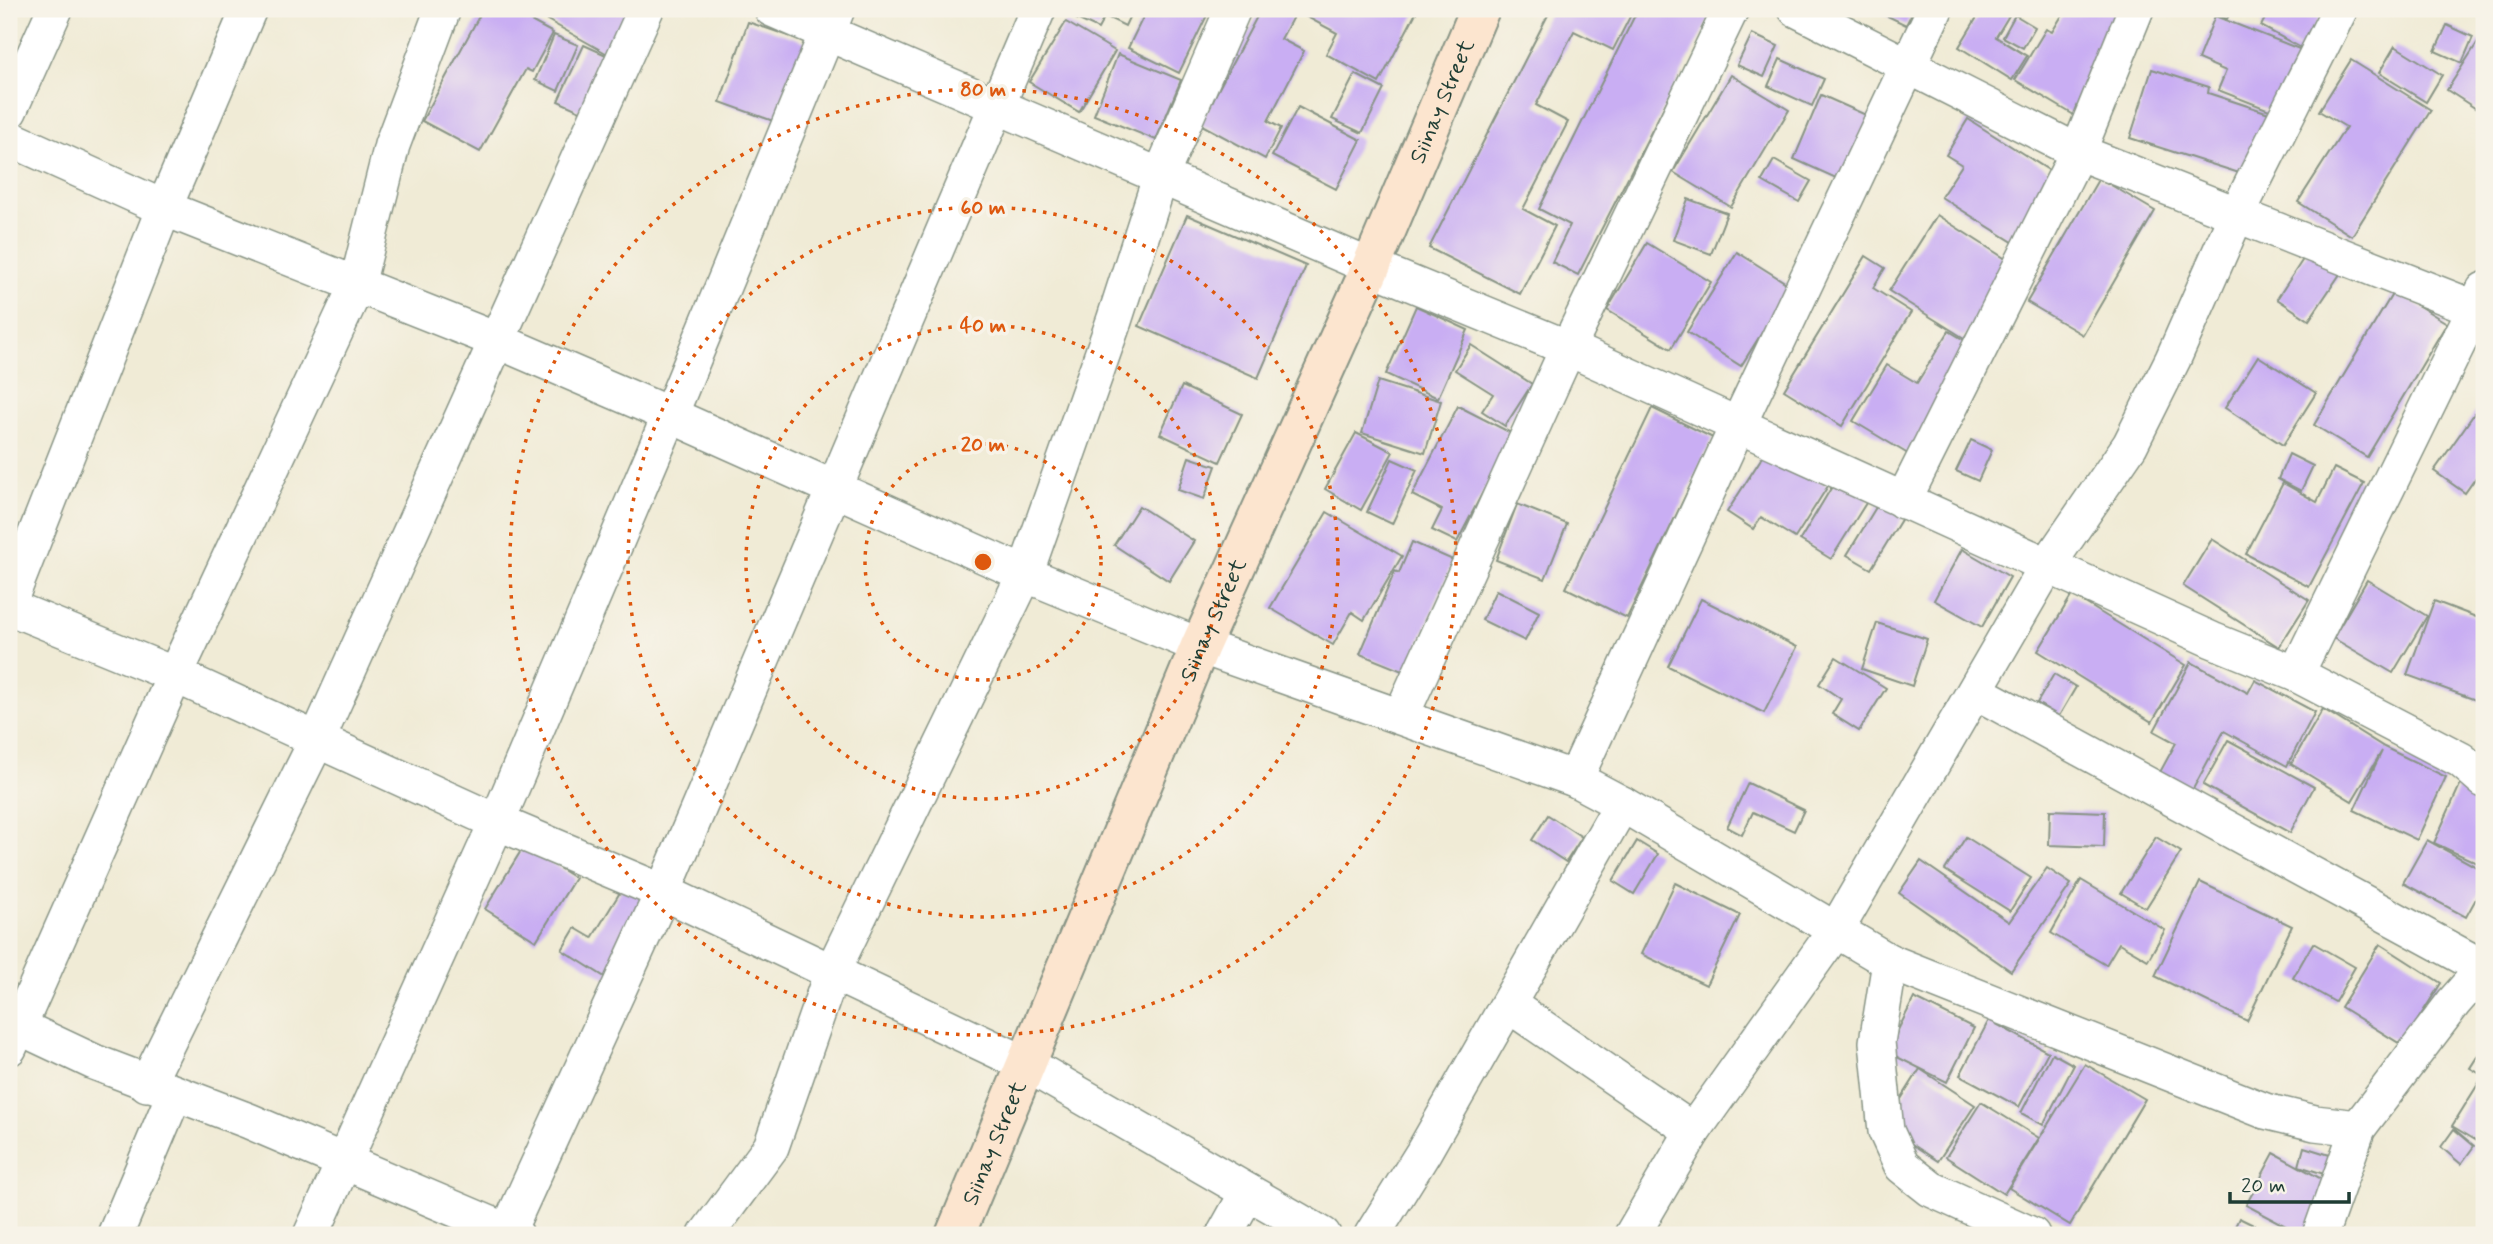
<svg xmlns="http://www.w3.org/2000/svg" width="2493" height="1244" viewBox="0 0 2493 1244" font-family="Mynerve,sans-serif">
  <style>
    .building { fill: #c9aef3 }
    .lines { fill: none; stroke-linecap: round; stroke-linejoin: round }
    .street-casing { stroke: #889485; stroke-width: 38 }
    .secondary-casing { stroke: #889485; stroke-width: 42 }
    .street { stroke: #fff; stroke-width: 35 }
    .secondary { stroke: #fce5cf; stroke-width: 38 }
    .ring { fill: none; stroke: #de580e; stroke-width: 3.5; stroke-dasharray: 3.5 7 }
    .labels { text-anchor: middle; stroke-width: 7; stroke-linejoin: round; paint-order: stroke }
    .street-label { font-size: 23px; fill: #1f3d34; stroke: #f7f3e8 }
    .centre { fill: #de580e; stroke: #f7f3e8; stroke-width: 3.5 }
    .ring-label { font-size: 21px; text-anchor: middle; font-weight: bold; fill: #de580e; stroke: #f7f3e8; stroke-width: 7; stroke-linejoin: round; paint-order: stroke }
  </style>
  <rect width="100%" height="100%" fill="#f7f3e8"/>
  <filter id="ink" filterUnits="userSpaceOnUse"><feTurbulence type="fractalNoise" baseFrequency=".0143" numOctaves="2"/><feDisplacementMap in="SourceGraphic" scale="14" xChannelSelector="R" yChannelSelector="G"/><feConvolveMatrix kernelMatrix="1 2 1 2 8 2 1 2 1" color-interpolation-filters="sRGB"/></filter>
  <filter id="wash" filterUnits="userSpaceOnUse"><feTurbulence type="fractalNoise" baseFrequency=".00686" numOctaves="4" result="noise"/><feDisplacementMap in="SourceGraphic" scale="28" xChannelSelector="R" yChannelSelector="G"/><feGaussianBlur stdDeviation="1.57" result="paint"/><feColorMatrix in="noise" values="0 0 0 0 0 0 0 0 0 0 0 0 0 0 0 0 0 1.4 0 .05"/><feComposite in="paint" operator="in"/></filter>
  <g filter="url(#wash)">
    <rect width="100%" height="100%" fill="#f0ebd6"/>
    <g id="blocks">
      <!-- building -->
      <g class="building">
        <polygon points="483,9 509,9 553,33 532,72 526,69 480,152 422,121"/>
        <polygon points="535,9 641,9 613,57 533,12"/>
        <polygon points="1066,9 1133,9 1125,26 1105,16 1098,29 1064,13"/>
        <polygon points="1147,9 1210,9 1179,73 1128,48"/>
        <polygon points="1261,9 1418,9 1379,83 1326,54 1337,33 1296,11 1281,39 1304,51 1268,121 1281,128 1265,159 1200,124"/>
        <polygon points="1551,9 1634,9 1613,50 1574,31 1536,105 1568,122 1523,209 1555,226 1520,294 1429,248"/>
        <polygon points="1638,9 1714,9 1578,275 1552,262 1570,225 1539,209"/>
        <polygon points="1873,9 1914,9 1906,25"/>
        <polygon points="1982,9 2013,9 1996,37 2027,56 2012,80 1959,47"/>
        <polygon points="2066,9 2144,9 2079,118 2015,80 2046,29 2052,32"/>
        <polygon points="2204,9 2232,9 2227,19"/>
        <polygon points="2270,9 2324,9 2303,49 2261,26"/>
        <polygon points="2015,15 2035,27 2023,48 2003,37"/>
        <polygon points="2215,16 2307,52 2282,115 2218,90 2226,71 2198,59"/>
        <polygon points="748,22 818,46 790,127 720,102"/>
        <polygon points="1066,22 1115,51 1079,112 1029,82"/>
        <polygon points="2447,25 2473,37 2462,63 2435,51"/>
        <polygon points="1752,34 1778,46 1764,77 1737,65"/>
        <polygon points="554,35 578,45 558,91 535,80"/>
        <polygon points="2479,40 2484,43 2484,114 2447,90"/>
        <polygon points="584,45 617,60 591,116 558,101"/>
        <polygon points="2395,46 2442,75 2426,102 2379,73"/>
        <polygon points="1118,54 1181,80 1156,140 1094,115"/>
        <polygon points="1780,59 1824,79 1812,106 1768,86"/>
        <polygon points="2351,60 2431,110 2352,236 2298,202 2346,127 2319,111"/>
        <polygon points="2152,69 2209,87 2208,93 2281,117 2261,180 2130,138"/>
        <polygon points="1355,74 1384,89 1362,133 1332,119"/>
        <polygon points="1731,75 1789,110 1731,207 1673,172"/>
        <polygon points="1821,95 1875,119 1847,183 1794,159"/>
        <polygon points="1298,107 1361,140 1336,189 1272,156"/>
        <polygon points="1968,119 2058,176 2016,244 1941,197 1962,165 1946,155"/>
        <polygon points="1774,160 1811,181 1799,202 1762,181"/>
        <polygon points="2099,178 2155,211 2083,335 2027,302"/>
        <polygon points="1688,199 1727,213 1711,254 1673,240"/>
        <polygon points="1187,215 1306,266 1258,378 1139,326"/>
        <polygon points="1937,215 2012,263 1964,338 1889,291"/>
        <polygon points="1647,243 1711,282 1671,349 1607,310"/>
        <polygon points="2309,250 2342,271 2309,320 2277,299"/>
        <polygon points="1737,252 1791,286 1741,366 1687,332"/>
        <polygon points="1866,256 1885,268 1873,288 1911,312 1842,426 1784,390"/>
        <polygon points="2394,291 2447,323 2367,457 2314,425"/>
        <polygon points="1416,306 1468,330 1438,398 1386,374"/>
        <polygon points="1949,331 1979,349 1913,457 1853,421 1887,365 1917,383"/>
        <polygon points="1471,345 1532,384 1505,426 1482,411 1493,394 1455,370"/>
        <polygon points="2258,356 2316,393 2283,445 2225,408"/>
        <polygon points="1378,381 1441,401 1425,453 1362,433"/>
        <polygon points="1182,386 1242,414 1220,462 1160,434"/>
        <polygon points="2484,400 2484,466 2465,493 2434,471"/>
        <polygon points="1458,406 1513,434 1457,542 1432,530 1442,510 1412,495"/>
        <polygon points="1652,408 1713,438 1627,618 1566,588"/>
        <polygon points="1356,433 1393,452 1361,510 1325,489"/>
        <polygon points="1971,440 1992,450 1978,481 1956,471"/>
        <polygon points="1768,448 1828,486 1795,538 1761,517 1753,529 1727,512"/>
        <polygon points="2289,454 2313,466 2301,491 2278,479"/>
        <polygon points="1189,457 1216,466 1204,499 1178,490"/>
        <polygon points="1392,459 1417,470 1392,524 1367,512"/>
        <polygon points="2334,468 2364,483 2309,587 2246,554 2283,483 2317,502"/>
        <polygon points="1839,475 1871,495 1831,559 1800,540"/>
        <polygon points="1881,499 1905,513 1871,569 1847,555"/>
        <polygon points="1517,504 1567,524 1545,579 1496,560"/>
        <polygon points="1139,506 1194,541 1169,581 1114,545"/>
        <polygon points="1327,512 1402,556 1364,620 1352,612 1333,645 1270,608"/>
        <polygon points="2212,539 2309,600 2279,647 2183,586"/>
        <polygon points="1412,542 1453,560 1407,673 1360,654 1395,571 1399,573"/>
        <polygon points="1962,549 2010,577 1982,627 1934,600"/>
        <polygon points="2367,580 2427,616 2393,673 2333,638"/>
        <polygon points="1496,590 1539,612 1525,641 1482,620"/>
        <polygon points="2072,595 2186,665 2152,722 2038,651"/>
        <polygon points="1701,599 1797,647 1764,713 1668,666"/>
        <polygon points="2434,601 2484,620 2484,703 2407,675"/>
        <polygon points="1877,623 1927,639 1912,686 1862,669"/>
        <polygon points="1836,657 1886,688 1859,731 1832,714 1841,699 1819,684"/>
        <polygon points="2191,662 2248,693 2255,680 2315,712 2287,766 2224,731 2192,791 2159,774 2176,743 2154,731"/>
        <polygon points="2054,674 2076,687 2059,716 2037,703"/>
        <polygon points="2323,709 2384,747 2446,777 2417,840 2354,810 2382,751 2352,801 2291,764"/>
        <polygon points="2228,740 2314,787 2290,833 2203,785"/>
        <polygon points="2464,776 2484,785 2484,866 2434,843"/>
        <polygon points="1748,783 1804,810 1794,831 1753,812 1742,835 1727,827"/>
        <polygon points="2050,810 2105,812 2104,847 2049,845"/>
        <polygon points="1548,815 1582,837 1566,862 1532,840"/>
        <polygon points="1966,837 2031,878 2010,911 1945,870"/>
        <polygon points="2156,837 2181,852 2146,908 2121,893"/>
        <polygon points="2427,840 2484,871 2484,884 2466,917 2403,883"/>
        <polygon points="1637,841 1658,854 1634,894 1613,881"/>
        <polygon points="524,846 575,878 536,941 485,909"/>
        <polygon points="1921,861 2009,922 2047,868 2071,884 2011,971 1899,893"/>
        <polygon points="2081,880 2165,930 2148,960 2119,943 2106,965 2051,933"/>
        <polygon points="2200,882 2292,926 2247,1021 2155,976"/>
        <polygon points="1675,883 1740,915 1706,985 1641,954"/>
        <polygon points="624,886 654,905 608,979 562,950 575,928 592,938"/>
        <polygon points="2313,943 2355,967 2335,1002 2293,978"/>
        <polygon points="2380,944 2441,983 2402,1045 2341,1007"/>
        <polygon points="1914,998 1974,1028 1947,1082 1887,1052"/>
        <polygon points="1989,1020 2048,1052 2019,1107 1960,1075"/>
        <polygon points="2484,1046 2484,1076 2470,1068"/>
        <polygon points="2052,1053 2074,1065 2043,1125 2021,1113"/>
        <polygon points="2085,1064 2145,1099 2070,1225 2009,1188"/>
        <polygon points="1920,1069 1975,1105 1938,1161 1884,1126"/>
        <polygon points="2480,1081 2484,1083 2484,1130 2477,1141 2452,1126"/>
        <polygon points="1981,1102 2039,1138 2004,1194 1946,1157"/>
        <polygon points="2454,1129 2474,1146 2461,1164 2441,1147"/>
        <polygon points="2304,1147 2336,1157 2330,1176 2299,1166"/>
        <polygon points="2274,1153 2338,1188 2313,1235 2303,1235 2246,1205"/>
        <polygon points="2239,1218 2274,1235 2231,1235"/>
      </g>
    </g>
  </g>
  <g filter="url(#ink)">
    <use href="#blocks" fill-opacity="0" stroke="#889485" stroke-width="2"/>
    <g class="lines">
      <defs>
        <g id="street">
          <polyline points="772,9 1371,267 1568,348 2212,640 2296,674 2461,760 2484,780"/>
          <polyline points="1796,9 2078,152 2484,312"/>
          <polyline points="9,111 55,9"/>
          <polyline points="9,138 164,208 496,340 670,415 1025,574 1200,646 1575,779 1622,804 1890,962 2265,1111 2315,1123 2358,1128"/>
          <polyline points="1903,501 2078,152 2136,9"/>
          <polyline points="9,602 164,208 249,9"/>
          <polyline points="9,607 175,675 497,822 663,892 1028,1065 1323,1235"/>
          <polyline points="2296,674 2484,290"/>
          <polyline points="1975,691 2484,968"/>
          <polyline points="1401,716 1568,348 1731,9"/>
          <polyline points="1575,779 1738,425 1935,9"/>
          <polyline points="1890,962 1877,1042 1886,1131 1902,1166 1931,1189 2032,1235"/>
          <polyline points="1509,1005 1693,1131"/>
          <polyline points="9,1022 94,1062 249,1121 516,1235"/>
          <polyline points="9,1048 175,675 357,285 392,145 443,9"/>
          <polyline points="147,1084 317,740 646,9"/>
          <polyline points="115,1235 174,1095"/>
          <polyline points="311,1235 497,822 670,415 837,9"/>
          <polyline points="506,1235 663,892 1038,9"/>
          <polyline points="706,1235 771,1147 832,972 1025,574 1114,321 1161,175 1233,9"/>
          <polyline points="1224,1235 1248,1192"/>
          <polyline points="1372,1235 1423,1153 1622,804"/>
          <polyline points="1632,1235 1693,1131 1836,930 2047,566 2130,445 2173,359 2236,216 2340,9"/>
          <polyline points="2320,1235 2358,1128 2454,1002 2484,968"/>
        </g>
        <g id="secondary">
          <path id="s1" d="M955,1235L1200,646L1371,267L1480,9"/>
        </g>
      </defs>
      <!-- street casing -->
      <use href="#street" class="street-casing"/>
      <!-- secondary casing -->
      <use href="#secondary" class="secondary-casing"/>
      <!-- street -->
      <use href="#street" class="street"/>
      <!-- secondary -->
      <use href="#secondary" class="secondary"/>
    </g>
  </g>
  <!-- distance rings -->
  <g class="ring">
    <circle cx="983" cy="562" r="118"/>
    <circle cx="983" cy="562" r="237"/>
    <circle cx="983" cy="562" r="355"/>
    <circle cx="983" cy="562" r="473"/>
  </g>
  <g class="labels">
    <!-- street labels -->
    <g class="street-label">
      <text dy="8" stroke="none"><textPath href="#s1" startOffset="1234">Siinay Street</textPath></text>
      <text dy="8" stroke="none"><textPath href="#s1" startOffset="667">Siinay Street</textPath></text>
      <text dy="8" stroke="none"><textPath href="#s1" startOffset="100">Siinay Street</textPath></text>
    </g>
  </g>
  <circle cx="983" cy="562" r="10" class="centre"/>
  <g class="ring-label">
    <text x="983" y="96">80 m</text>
    <text x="983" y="214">60 m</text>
    <text x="983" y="332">40 m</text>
    <text x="983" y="451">20 m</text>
  </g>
  <!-- margin -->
  <rect width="2493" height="1244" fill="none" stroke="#f7f3e8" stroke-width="35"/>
  <!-- scale -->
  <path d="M2230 1192v10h119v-10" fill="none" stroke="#1f3d34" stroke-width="3.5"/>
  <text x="2241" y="1192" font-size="21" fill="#1f3d34" stroke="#f7f3e8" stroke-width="5" paint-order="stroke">20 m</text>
</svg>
